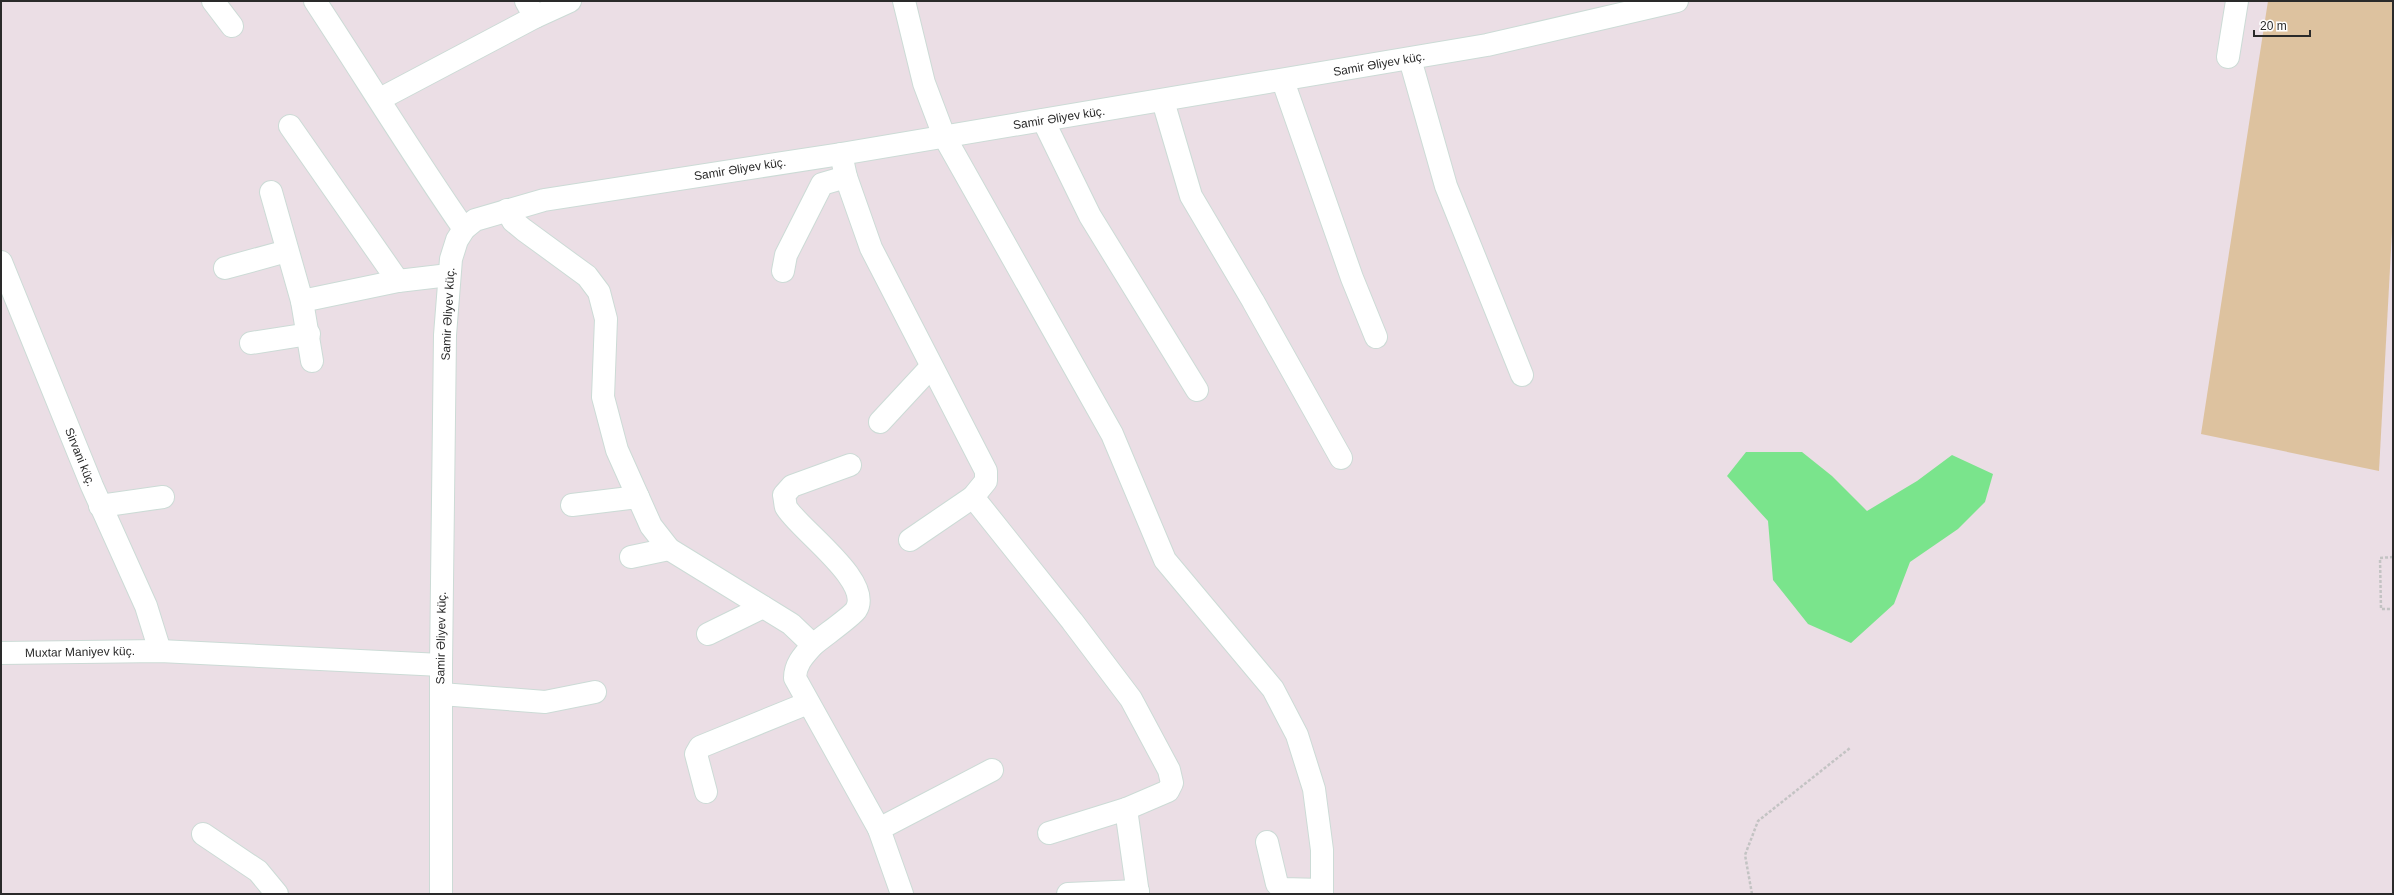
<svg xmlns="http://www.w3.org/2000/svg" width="2394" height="895" viewBox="0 0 2394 895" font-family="Arial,sans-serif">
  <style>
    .green { fill: #ddc29f }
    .water { fill: #7ae48c }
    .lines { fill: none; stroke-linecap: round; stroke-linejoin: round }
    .minor-casing { stroke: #ccdbd6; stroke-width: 24 }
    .path { stroke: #c3c3c3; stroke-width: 2.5; stroke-dasharray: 3 2; stroke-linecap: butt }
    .minor { stroke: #fff; stroke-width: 22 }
    .labels { text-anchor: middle; stroke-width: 3.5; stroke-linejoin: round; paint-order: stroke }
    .street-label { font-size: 12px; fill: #2a2a2a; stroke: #fff }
  </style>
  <rect width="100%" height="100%" fill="#ebdee5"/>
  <!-- green -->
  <polygon class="green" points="2268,1 2393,1 2393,213 2379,471 2201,434"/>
  <!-- water -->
  <polygon class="water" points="1746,452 1802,452 1832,476 1867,511 1917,481 1952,455 1993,474 1985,502 1958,529 1910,562 1894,604 1851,643 1808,624 1773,580 1768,521 1727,476"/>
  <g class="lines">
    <defs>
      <g id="minor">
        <polyline points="213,1 232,26"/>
        <path d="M315,1C365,77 412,154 464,229"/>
        <polyline points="526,1 535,17"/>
        <polyline points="904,1 924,83 944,136 1112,434 1165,560 1273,689 1297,735 1314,789 1322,850 1322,894"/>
        <polyline points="2228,57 2237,1"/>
        <polyline points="1410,59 1446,186 1522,375"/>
        <polyline points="1283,81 1352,278 1376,337"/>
        <polyline points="380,99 535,17 570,1"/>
        <polyline points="1163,101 1191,196 1253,301 1341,458"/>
        <polyline points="1043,120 1090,216 1197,390"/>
        <polyline points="290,126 398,281"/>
        <polyline points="841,154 846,177 871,248 986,471 986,481 973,497 1072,621 1131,699 1169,770 1172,783 1168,791 1126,809 1138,894"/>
        <polyline points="271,192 302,301 312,361"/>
        <path d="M507,210L513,221L524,230L587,276L599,292L606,319L603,397L617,450L651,526L669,549L791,624L813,645C804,655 795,664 795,678L879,829L902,894"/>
        <polyline points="1,262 92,486 146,606 160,651"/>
        <polyline points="225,268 287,251"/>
        <polyline points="783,271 786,255 822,184 846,177"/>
        <polyline points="302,301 398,281 449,275"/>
        <polyline points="251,343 309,334"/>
        <polyline points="880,422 931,367"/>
        <polyline points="572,505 638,497"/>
        <polyline points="100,506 163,497"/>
        <polyline points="910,540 973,497"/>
        <polyline points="631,557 669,549"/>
        <polyline points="708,634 763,607"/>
        <path d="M813,645C822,637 850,618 856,610C874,581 797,528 786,507C785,504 785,499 784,495L792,486L850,465"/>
        <polyline points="1,653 160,651 441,665"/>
        <polyline points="441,694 545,702 595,692"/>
        <polyline points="706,792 696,754 700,747 808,703"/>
        <polyline points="879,829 992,770"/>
        <polyline points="1049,833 1126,809"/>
        <polyline points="203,834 258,871 277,894"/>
        <polyline points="1267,842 1277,884 1283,889 1322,890"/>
        <polyline points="441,894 441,665 445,335 451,259 457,240 464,229 475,220 544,200 841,154 1487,45 1677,1"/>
        <polyline points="1068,894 1138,891"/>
      </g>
    </defs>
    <!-- minor casing -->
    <use href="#minor" class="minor-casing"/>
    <!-- path -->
    <g class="path">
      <polyline points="2393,557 2380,558 2381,609 2393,609"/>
      <polyline points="1752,894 1745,855 1758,821 1850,748"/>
    </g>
    <!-- minor -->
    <use href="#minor" class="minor"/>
  </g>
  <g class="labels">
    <!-- street labels -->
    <g class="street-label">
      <text transform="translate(1379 64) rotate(-10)" y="4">Samir Əliyev küç.</text>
      <text transform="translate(1059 118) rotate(-9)" y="4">Samir Əliyev küç.</text>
      <text transform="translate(740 169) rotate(-9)" y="4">Samir Əliyev küç.</text>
      <text transform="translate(448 314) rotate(-87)" y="4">Samir Əliyev küç.</text>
      <text transform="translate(80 457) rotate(68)" y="4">Sirvani küç.</text>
      <text transform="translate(441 638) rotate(-89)" y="4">Samir Əliyev küç.</text>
      <text transform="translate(80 652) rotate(-1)" y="4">Muxtar Maniyev küç.</text>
    </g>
  </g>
  <!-- border -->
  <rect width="2394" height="895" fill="none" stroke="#2a2a2a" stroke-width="4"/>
  <!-- scale -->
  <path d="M2254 30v6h56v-6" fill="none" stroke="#2a2a2a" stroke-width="2"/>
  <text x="2260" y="30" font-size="12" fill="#2a2a2a" stroke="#ffffff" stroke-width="3" paint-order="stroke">20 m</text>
</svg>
